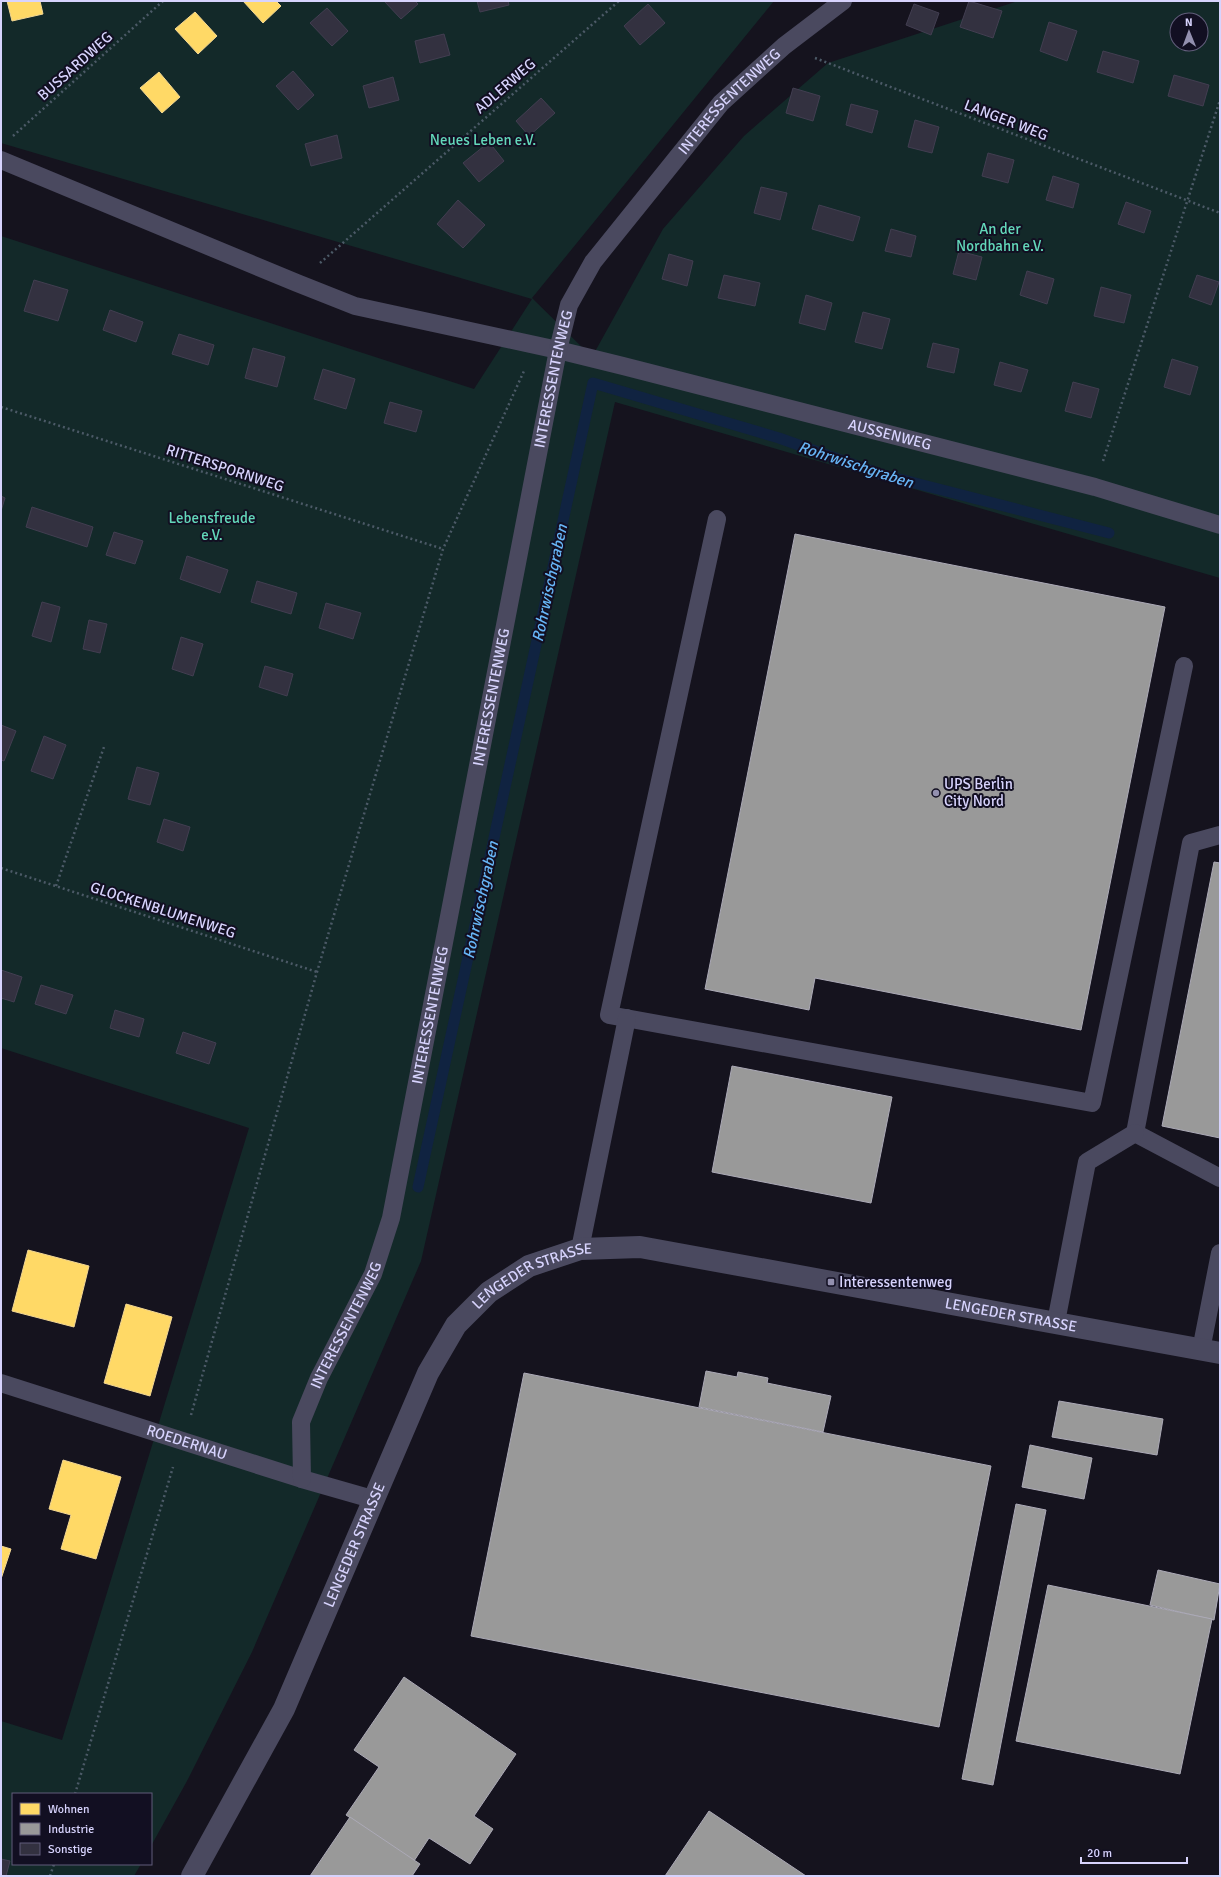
<svg xmlns="http://www.w3.org/2000/svg" width="1221" height="1877" viewBox="0 0 1221 1877" font-family="Signika,sans-serif">
  <style>
    .green { fill: #132929; fill-rule: evenodd }
    .homes { fill: #ffd966; stroke: #f3d793 }
    .industry { fill: #999; stroke: #acaab7 }
    .lines { fill: none; stroke-linecap: round; stroke-linejoin: round }
    .stream { stroke: #102341; stroke-width: 11 }
    .building { fill: #333140; stroke: #423e51 }
    .path { stroke: #4c5a67; stroke-width: 2.5; stroke-dasharray: 2 3; stroke-linecap: butt }
    .lane { stroke: #4a495f; stroke-width: 18 }
    .street { stroke: #4a495f; stroke-width: 22 }
    .poi-dot { fill: #9390af; stroke: #120f22; stroke-width: 1.5 }
    .labels { text-anchor: middle; stroke-width: 4; stroke-linejoin: round; paint-order: stroke }
    .street-label { font-size: 15px; fill: #d7d3fd; stroke: #120f22 }
    .park-label { font-size: 15px; fill: #63d8ba; stroke: #120f22 }
    .poi-label { font-size: 15px; fill: #d7d3fd; stroke: #120f22; text-anchor: start }
    .water-label { font-size: 16px; font-style: italic; fill: #67b5f6; stroke: #120f22 }
  </style>
  <rect width="100%" height="100%" fill="#15131e"/>
  <!-- green -->
  <path class="green" d="M1,1H774L532,298L592,357L663,229L744,136L828,63L1018,1H1220V578L615,402L421,1261L252,1652L187,1781L151,1846V1794H13V1864H141L134,1876H1V1721L62,1740L249,1128L1,1048V236L474,389L532,299L1,143ZM1177,20H1201V44H1177Z"/>
  <!-- homes -->
  <g class="homes">
    <polygon points="7,1 40,1 43,14 12,21"/>
    <polygon points="243,1 276,1 281,6 263,23"/>
    <polygon points="195,12 217,36 198,54 175,29"/>
    <polygon points="159,72 180,97 162,113 140,88"/>
    <polygon points="28,1250 89,1266 74,1327 12,1311"/>
    <polygon points="126,1304 172,1317 150,1396 104,1383"/>
    <polygon points="63,1460 121,1477 96,1559 61,1549 71,1515 49,1509"/>
    <polygon points="1,1546 11,1549 1,1579"/>
  </g>
  <!-- industry -->
  <g class="industry">
    <polygon points="795,534 1165,607 1081,1030 815,978 809,1010 705,989"/>
    <polygon points="1214,862 1220,863 1220,1138 1162,1126"/>
    <polygon points="732,1066 892,1097 871,1203 712,1172"/>
    <polygon points="706,1371 737,1377 738,1372 768,1378 767,1383 831,1396 823,1432 699,1407"/>
    <polygon points="524,1373 991,1466 939,1727 471,1636"/>
    <polygon points="1059,1401 1163,1419 1157,1455 1052,1437"/>
    <polygon points="1030,1445 1092,1458 1084,1499 1022,1487"/>
    <polygon points="1016,1504 1046,1510 993,1785 962,1779"/>
    <polygon points="1158,1570 1220,1584 1214,1620 1150,1605"/>
    <polygon points="1048,1585 1212,1619 1180,1774 1016,1741"/>
    <polygon points="404,1677 516,1754 474,1816 493,1829 470,1864 429,1838 414,1861 346,1815 379,1767 354,1750"/>
    <polygon points="709,1811 806,1876 665,1876"/>
    <polygon points="350,1817 420,1864 412,1876 310,1876"/>
  </g>
  <g class="lines">
    <!-- stream -->
    <polyline class="stream" points="418,1187 593,383 779,438 880,474 1109,533"/>
  </g>
  <!-- building -->
  <g class="building">
    <polygon points="384,1 415,1 418,4 401,19"/>
    <polygon points="477,1 508,1 509,5 480,12"/>
    <polygon points="969,1 1002,11 993,38 960,27"/>
    <polygon points="648,4 665,23 640,45 624,26"/>
    <polygon points="914,4 939,13 931,35 906,25"/>
    <polygon points="327,8 348,31 332,46 310,23"/>
    <polygon points="1049,22 1077,31 1067,61 1040,51"/>
    <polygon points="444,34 450,55 420,63 415,41"/>
    <polygon points="1103,51 1139,61 1133,83 1097,72"/>
    <polygon points="293,71 314,95 298,110 276,86"/>
    <polygon points="1174,75 1209,85 1203,106 1168,96"/>
    <polygon points="393,77 399,100 369,108 363,86"/>
    <polygon points="793,88 820,96 813,121 786,113"/>
    <polygon points="541,98 555,113 529,136 516,121"/>
    <polygon points="851,104 878,111 872,133 846,125"/>
    <polygon points="915,120 939,127 932,153 908,147"/>
    <polygon points="337,135 342,158 311,166 305,144"/>
    <polygon points="489,142 504,161 479,182 463,163"/>
    <polygon points="988,153 1014,160 1008,183 982,176"/>
    <polygon points="1053,176 1079,184 1073,208 1046,200"/>
    <polygon points="761,187 787,193 780,220 754,213"/>
    <polygon points="458,200 485,225 463,248 437,224"/>
    <polygon points="1126,202 1151,211 1144,233 1118,224"/>
    <polygon points="819,205 860,217 853,241 812,229"/>
    <polygon points="891,229 916,236 911,257 885,251"/>
    <polygon points="959,251 982,257 976,280 953,274"/>
    <polygon points="669,254 693,261 687,286 662,279"/>
    <polygon points="1027,271 1054,279 1047,304 1020,295"/>
    <polygon points="724,275 760,283 755,306 718,298"/>
    <polygon points="1197,275 1219,282 1211,305 1189,297"/>
    <polygon points="34,280 68,290 58,321 24,311"/>
    <polygon points="1101,287 1131,295 1124,323 1094,316"/>
    <polygon points="806,295 832,303 825,330 799,323"/>
    <polygon points="110,310 143,322 136,342 103,330"/>
    <polygon points="863,312 890,319 882,349 855,342"/>
    <polygon points="179,334 214,345 208,365 172,354"/>
    <polygon points="933,343 959,349 954,373 927,367"/>
    <polygon points="253,348 285,357 277,387 245,378"/>
    <polygon points="1172,359 1198,367 1190,395 1164,387"/>
    <polygon points="1000,362 1028,370 1021,392 994,385"/>
    <polygon points="323,369 355,379 346,409 314,399"/>
    <polygon points="1073,382 1099,389 1091,418 1065,411"/>
    <polygon points="390,402 422,411 416,432 384,423"/>
    <polygon points="1,496 5,498 1,511"/>
    <polygon points="32,507 93,527 87,547 26,527"/>
    <polygon points="114,532 143,541 135,564 106,555"/>
    <polygon points="187,556 228,570 220,593 180,579"/>
    <polygon points="257,581 297,593 291,614 251,602"/>
    <polygon points="42,602 60,607 51,642 32,636"/>
    <polygon points="326,603 361,613 353,639 319,628"/>
    <polygon points="89,620 107,624 100,653 83,649"/>
    <polygon points="181,637 203,644 193,676 172,669"/>
    <polygon points="265,666 293,674 287,696 259,687"/>
    <polygon points="1,725 16,731 4,761 1,760"/>
    <polygon points="44,736 66,745 53,779 31,771"/>
    <polygon points="137,767 159,773 150,805 128,799"/>
    <polygon points="164,819 190,827 183,851 157,842"/>
    <polygon points="1,970 22,977 14,1002 1,998"/>
    <polygon points="41,985 73,995 66,1014 35,1004"/>
    <polygon points="115,1010 144,1019 139,1037 110,1028"/>
    <polygon points="183,1032 216,1043 209,1064 176,1053"/>
    <polygon points="1,1859 10,1861 6,1876 1,1876"/>
  </g>
  <g class="lines">
    <!-- path -->
    <g class="path">
      <polyline points="815,58 1220,213"/>
      <polyline points="13,136 163,1"/>
      <polyline points="320,263 619,1"/>
      <polyline points="1,407 443,549"/>
      <polyline points="1103,461 1220,100"/>
      <polyline points="1,868 317,972"/>
      <polyline points="56,886 104,747"/>
      <polyline points="191,1415 317,972 443,549 524,371"/>
      <polyline points="75,1794 173,1467"/>
      <polyline points="50,1876 54,1864"/>
    </g>
    <!-- lane -->
    <g class="lane">
      <path id="s1" d="M1,160L297,283L355,306L558,350L623,366L1095,487L1220,525"/>
      <polyline points="717,519 609,1015 1092,1103 1184,666"/>
      <polyline points="1220,835 1191,843 1135,1133 1220,1178"/>
      <polyline points="580,1249 627,1018"/>
      <polyline points="1056,1322 1087,1162 1135,1133"/>
      <polyline points="1201,1350 1220,1253"/>
      <path id="s2" d="M1,1383L302,1479L372,1499"/>
      <path id="s3" d="M302,1479L301,1422L319,1378L373,1274L391,1218L558,350L569,305L593,262L721,103L784,46L843,1"/>
    </g>
    <!-- street -->
    <path class="street" id="s4" d="M192,1876L284,1709L428,1373L456,1325L489,1292L529,1266L580,1249L640,1247L1220,1353"/>
  </g>
  <!-- markers -->
  <g class="poi-dot">
    <circle cx="936" cy="793" r="4"/>
    <rect x="827" y="1278" width="8" height="8" rx="2"/>
  </g>
  <g class="labels">
    <!-- street labels -->
    <g class="street-label">
      <text transform="translate(75 66) rotate(-42)" y="5">BUSSARDWEG</text>
      <text transform="translate(505 86) rotate(-41)" y="5">ADLERWEG</text>
      <text dy="5" stroke="none"><textPath href="#s3" startOffset="1471">INTERESSENTENWEG</textPath></text>
      <text transform="translate(1006 120) rotate(21)" y="5">LANGER WEG</text>
      <text dy="5" stroke="none"><textPath href="#s3" startOffset="1135">INTERESSENTENWEG</textPath></text>
      <text dy="5" stroke="none"><textPath href="#s1" startOffset="933">AUSSENWEG</textPath></text>
      <text transform="translate(225 468) rotate(18)" y="5">RITTERSPORNWEG</text>
      <text dy="5" stroke="none"><textPath href="#s3" startOffset="811">INTERESSENTENWEG</textPath></text>
      <text transform="translate(163 910) rotate(18)" y="5">GLOCKENBLUMENWEG</text>
      <text dy="5" stroke="none"><textPath href="#s3" startOffset="487">INTERESSENTENWEG</textPath></text>
      <text dy="5" stroke="none"><textPath href="#s4" startOffset="705">LENGEDER STRASSE</textPath></text>
      <text dy="5" stroke="none"><textPath href="#s4" startOffset="1197">LENGEDER STRASSE</textPath></text>
      <text dy="5" stroke="none"><textPath href="#s3" startOffset="164">INTERESSENTENWEG</textPath></text>
      <text dy="5" stroke="none"><textPath href="#s2" startOffset="195">ROEDERNAU</textPath></text>
      <text dy="5" stroke="none"><textPath href="#s4" startOffset="369">LENGEDER STRASSE</textPath></text>
    </g>
    <!-- park labels -->
    <g class="park-label">
      <text x="483" y="145">Neues Leben e.V.</text>
      <text x="1000" y="234">An der<tspan x="1000" dy="17">Nordbahn e.V.</tspan></text>
      <text x="212" y="523">Lebensfreude<tspan x="212" dy="17">e.V.</tspan></text>
    </g>
    <!-- poi labels -->
    <g class="poi-label">
      <text x="944" y="789">UPS Berlin<tspan x="944" dy="17">City Nord</tspan></text>
      <text x="839" y="1287">Interessentenweg</text>
    </g>
    <!-- water labels -->
    <g class="water-label">
      <text transform="translate(856 464) rotate(18)" y="6">Rohrwischgraben</text>
      <text transform="translate(549 583) rotate(-78)" y="6">Rohrwischgraben</text>
      <text transform="translate(480 900) rotate(-78)" y="6">Rohrwischgraben</text>
    </g>
  </g>
  <!-- border -->
  <rect width="1221" height="1877" fill="none" stroke="#d7d3fd" stroke-width="4"/>
  <!-- legend -->
  <rect x="12" y="1793" width="140" height="72" fill="#120f22" stroke="#615d7a"/>
  <rect x="20" y="1803" width="20" height="12" fill="#ffd966" stroke="#615d7a"/>
  <text x="48" y="1813" font-size="12" fill="#d7d3fd">Wohnen</text>
  <rect x="20" y="1823" width="20" height="12" fill="#999999" stroke="#615d7a"/>
  <text x="48" y="1833" font-size="12" fill="#d7d3fd">Industrie</text>
  <rect x="20" y="1843" width="20" height="12" fill="#333140" stroke="#615d7a"/>
  <text x="48" y="1853" font-size="12" fill="#d7d3fd">Sonstige</text>
  <!-- north arrow -->
  <g transform="translate(1189 32) rotate(359)"><circle r="19" fill="#120f22" stroke="#615d7a"/>
  <path d="M0-3L7 15L0 10L-7 15Z" fill="#9390af"/>
  <text y="-6" font-size="11" font-weight="bold" text-anchor="middle" fill="#d7d3fd">N</text>
  </g>
  <!-- scale -->
  <path d="M1081 1857v6h106v-6" fill="none" stroke="#d7d3fd" stroke-width="2"/>
  <text x="1087" y="1857" font-size="12" fill="#d7d3fd" stroke="#120f22" stroke-width="3" paint-order="stroke">20 m</text>
</svg>
